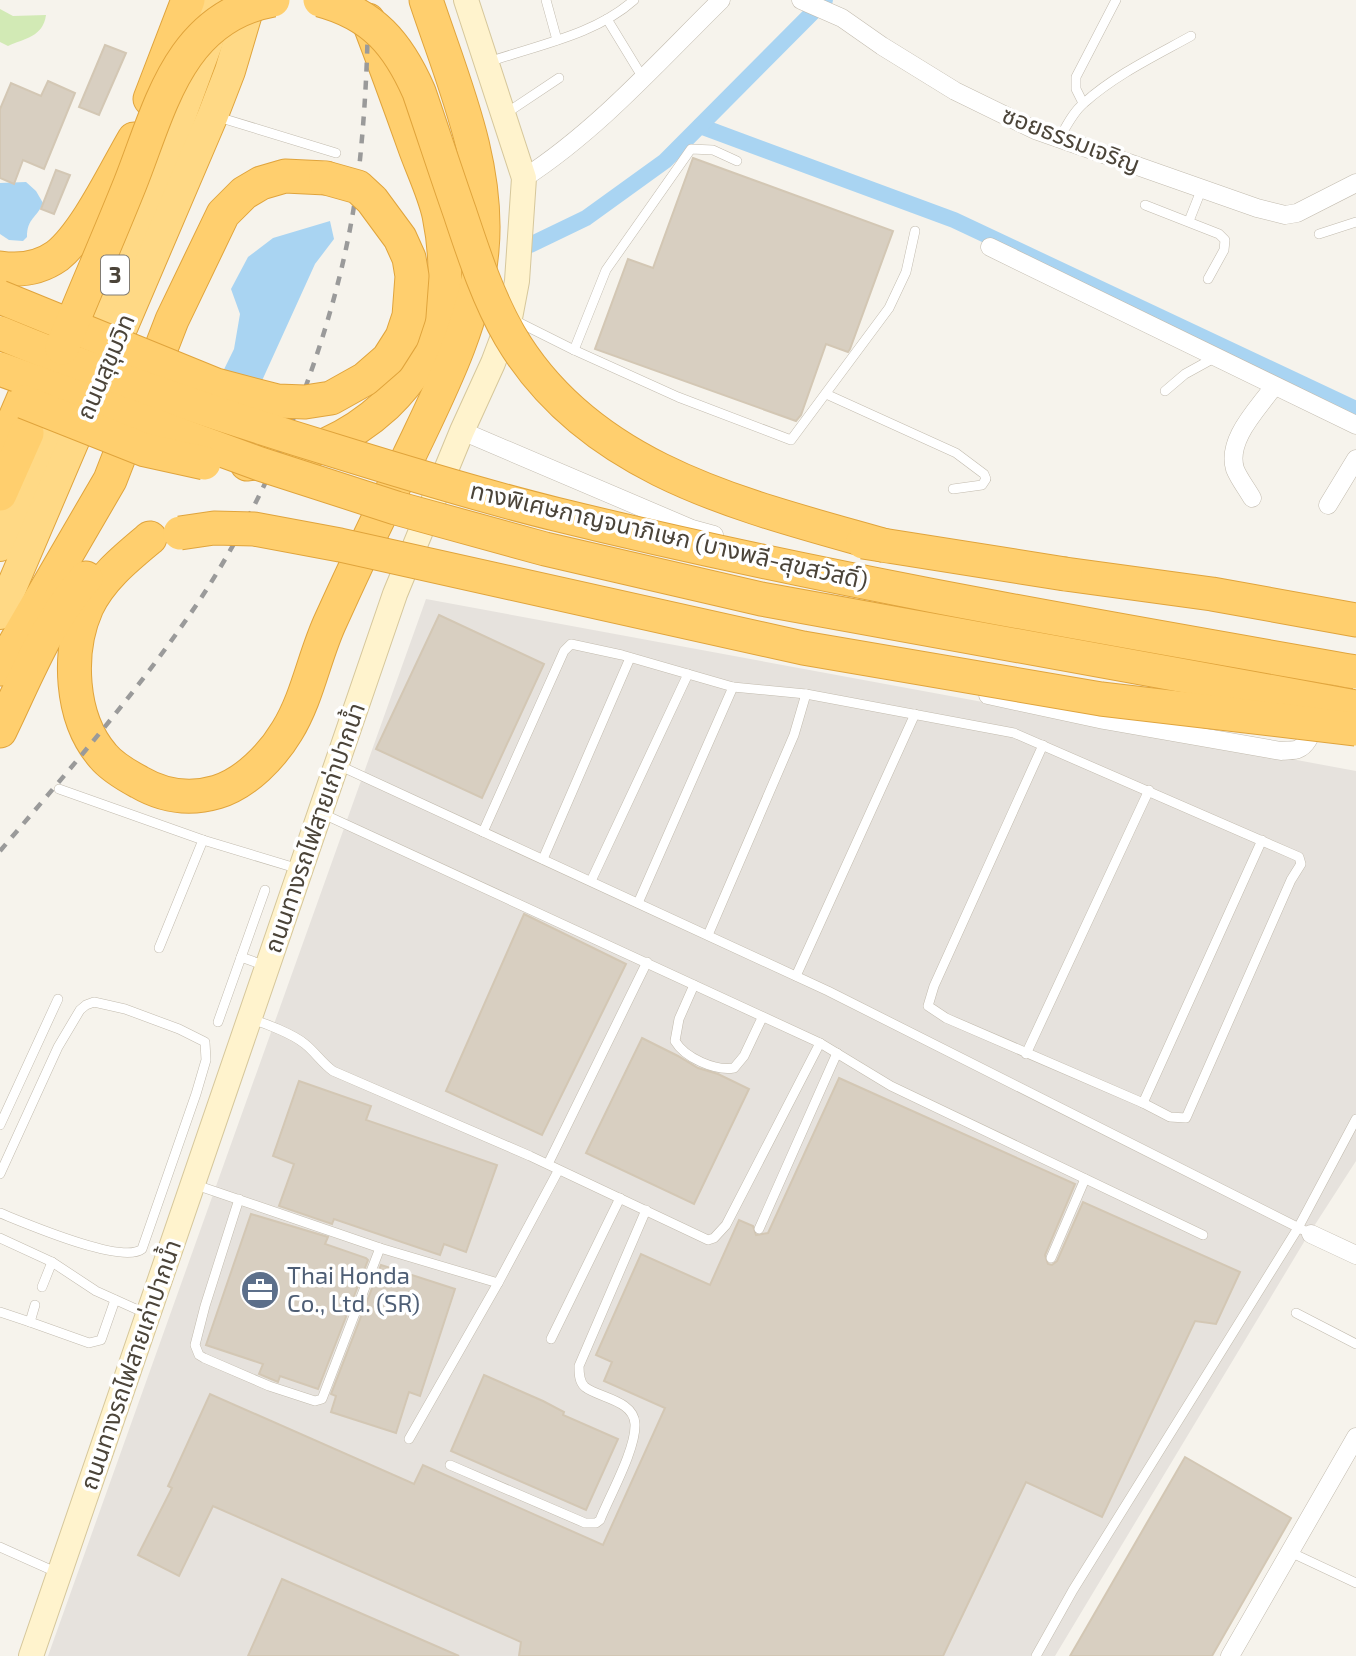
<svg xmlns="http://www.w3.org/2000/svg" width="1356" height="1656" viewBox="0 0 1356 1656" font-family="'Exo 2','Noto Sans Thai',sans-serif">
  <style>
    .industrial { fill: #e6e2dd }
    .green { fill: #d2eab5 }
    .water { fill: #a9d4f2 }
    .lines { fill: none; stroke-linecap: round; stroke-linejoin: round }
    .canal { stroke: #a9d4f2; stroke-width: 16 }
    .building { fill: #d8cfc1; stroke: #d3c7b4; stroke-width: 2 }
    .service-casing { stroke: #c2bbae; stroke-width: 10 }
    .minor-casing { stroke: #c2bbae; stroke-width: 19 }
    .secondary-casing { stroke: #d6c79b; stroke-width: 26 }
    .trunk-casing { stroke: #e0a43c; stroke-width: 32 }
    .motorway-casing { stroke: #e0a43c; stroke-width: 35 }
    .service { stroke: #fff; stroke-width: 9 }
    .minor { stroke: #fff; stroke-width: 18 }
    .secondary { stroke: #fff3cd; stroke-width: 24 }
    .trunk { stroke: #ffd985; stroke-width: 30 }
    .motorway { stroke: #ffcf6e; stroke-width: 33 }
    .rail { stroke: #9a9a9a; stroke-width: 4.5; stroke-dasharray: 9 9; stroke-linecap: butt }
    .motorway-bridge-casing { stroke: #e0a43c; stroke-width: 35; stroke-linecap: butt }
    .motorway-bridge { stroke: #ffcf6e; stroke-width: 33 }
    .labels { text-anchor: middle; stroke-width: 7; stroke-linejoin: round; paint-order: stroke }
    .shield { fill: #fff; stroke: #817c74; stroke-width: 2 }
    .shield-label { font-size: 23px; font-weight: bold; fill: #4b4439 }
    .street-label { font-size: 24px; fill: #4b4439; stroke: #fff }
    .service-label { font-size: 24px; fill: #4e5e75; stroke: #fff; text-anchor: start }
  </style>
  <rect width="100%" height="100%" fill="#f6f3ec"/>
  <!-- industrial -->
  <polygon class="industrial" points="426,599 1356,771 1356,1161 1307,1237 1055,1656 48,1656"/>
  <!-- green -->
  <path class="green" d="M0,9L13,16L46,15C43,37 25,38 8,46L0,42Z"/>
  <!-- water -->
  <g class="water">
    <path d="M26,182L36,191L43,203C37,218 27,218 27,237L23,241L9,240L0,234V183Z"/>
    <polygon points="330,221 334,239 315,264 236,438 202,424 210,398 234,349 240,314 231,289 248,257 273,238"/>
  </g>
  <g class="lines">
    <!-- canal -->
    <g class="canal">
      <polyline points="700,126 954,220 1356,409"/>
      <polyline points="530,245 586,218 665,161 825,0"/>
    </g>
  </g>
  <!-- building -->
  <g class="building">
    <polygon points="105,45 126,53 99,115 79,107"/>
    <polygon points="48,81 75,93 44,169 23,160 14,184 0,178 0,109 11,83 41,96"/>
    <polygon points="693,158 893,231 850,349 848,352 826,344 801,415 796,421 595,349 628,259 653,268"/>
    <polygon points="56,170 70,175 54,214 41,209"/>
    <polygon points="439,615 544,664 482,798 376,749"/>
    <polygon points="524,914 626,964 542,1135 446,1091"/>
    <polygon points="642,1038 678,1056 698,1068 718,1074 749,1089 694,1204 586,1153"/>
    <polygon points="839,1078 1075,1184 1045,1255 1048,1264 1052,1265 1057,1261 1083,1202 1240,1272 1216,1324 1195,1321 1102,1517 1026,1482 943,1656 519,1656 521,1642 213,1506 179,1576 138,1555 172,1488 168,1486 210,1394 414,1484 423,1465 603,1545 665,1408 604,1381 612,1362 596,1355 641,1254 710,1285 739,1220 753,1226 756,1235 768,1233"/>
    <polygon points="299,1081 371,1106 366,1120 497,1165 466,1252 444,1244 440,1255 334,1219 332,1224 279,1206 294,1164 273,1156"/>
    <polygon points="251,1214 328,1237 325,1244 366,1258 368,1260 318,1389 280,1376 278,1382 271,1379 259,1374 263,1364 206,1345"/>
    <polygon points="381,1265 455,1289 420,1396 409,1392 396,1433 331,1412 336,1396 331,1394"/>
    <polygon points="484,1375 543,1401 564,1412 563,1415 618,1439 586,1510 451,1451"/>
    <polygon points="1185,1457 1291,1518 1212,1656 1070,1656"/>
    <polygon points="282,1579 459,1656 248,1656"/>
  </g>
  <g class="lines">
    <defs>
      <g id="service">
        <polyline points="546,0 557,40"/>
        <polyline points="607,19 643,78"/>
        <path d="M489,62C537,45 595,35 634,0"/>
        <polyline points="1083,103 1076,89 1076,77 1116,0"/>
        <polyline points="505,114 559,78"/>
        <polyline points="218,117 336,153"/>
        <path d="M1059,139C1066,127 1073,112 1084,103C1115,75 1155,56 1191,36"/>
        <polyline points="1145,205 1219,234 1225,240 1224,250 1208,279"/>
        <polyline points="1189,221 1202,188"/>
        <polyline points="1319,234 1356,222"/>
        <polyline points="512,319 574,350 678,397 791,440 889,308 906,272 915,231"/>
        <polyline points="574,350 606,270 691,149 713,150 737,161"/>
        <polyline points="1165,391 1185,374 1214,358"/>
        <polyline points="826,394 956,453 984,474 986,479 982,485 953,489"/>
        <polyline points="806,694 1014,733 1299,857 1301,864 1291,880 1186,1118 1170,1117 1143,1103 1262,840"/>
        <polyline points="1043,745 934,986 928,1006 946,1018 1143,1103"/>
        <polyline points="338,765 828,991 1311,1234"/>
        <polyline points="59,789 203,840 299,869"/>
        <polyline points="321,813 820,1043 891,1086 1203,1235"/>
        <polyline points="483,832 564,651 571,644 622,655 733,687 806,694 794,735 708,935"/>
        <polyline points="543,859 630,658"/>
        <polyline points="591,881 688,674"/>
        <polyline points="638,903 733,687"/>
        <polyline points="159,948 203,840"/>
        <polyline points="241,957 266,966"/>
        <polyline points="796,976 915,714"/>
        <path d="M694,985L679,1019L675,1041C685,1058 715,1071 734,1068L744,1056L762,1018"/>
        <path d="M250,1019C265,1023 293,1034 305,1044C315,1052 322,1063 333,1071L530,1156L708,1240L714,1238L726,1225L820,1043"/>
        <polyline points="218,1022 265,890"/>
        <polyline points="1026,1054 1149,790"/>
        <polyline points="0,1125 58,999"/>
        <polyline points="548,1164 647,962"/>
        <path d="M0,1174L58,1047L80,1010L86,1005L94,1002L125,1009L179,1029L205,1042L206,1060L196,1094L142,1249C122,1265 25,1223 0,1213"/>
        <polyline points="193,1184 380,1248 498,1283"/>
        <polyline points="239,1199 205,1306 195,1345 199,1355 204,1358 269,1386 315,1401 322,1399 380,1248"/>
        <polyline points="759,1229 837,1053"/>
        <polyline points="0,1238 52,1262 96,1291 147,1314"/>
        <polyline points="1051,1258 1085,1179"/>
        <polyline points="42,1287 52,1262"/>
        <polyline points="35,1305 30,1322 89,1343 101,1340 115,1300"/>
        <polyline points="0,1312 30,1322"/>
        <polyline points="1296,1313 1356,1344"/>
        <polyline points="551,1339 620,1198"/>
        <polyline points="409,1439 498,1283 558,1171"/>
        <path d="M450,1465L585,1523H596L600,1520C610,1495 636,1449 635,1424C634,1400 599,1398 585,1387C579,1382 579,1373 579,1366L646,1210"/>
        <polyline points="0,1547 58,1573"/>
        <polyline points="1290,1552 1356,1583"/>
        <polyline points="1036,1656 1073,1590 1298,1228 1356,1119"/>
      </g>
      <g id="minor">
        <polyline points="801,0 842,18 882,46 955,91 1035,130 1257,208 1285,215 1297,213 1356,183"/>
        <path d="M524,178C598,130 658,62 721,0"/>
        <polyline points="990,247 1356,425"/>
        <polyline points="462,431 692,529 714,535"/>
        <path d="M1252,498C1247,489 1239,479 1235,469C1226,439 1259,408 1274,386"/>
        <polyline points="1328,505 1356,459"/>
        <path d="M988,695L1104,720L1281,751C1286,750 1294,751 1298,749C1315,742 1323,696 1315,681C1310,674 1305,671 1297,669"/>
        <polyline points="1311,1234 1356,1255"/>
        <polyline points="1230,1656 1356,1437"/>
      </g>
      <polyline id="secondary" points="31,1656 395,594 462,431 493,363 510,318 517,281 524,178 466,0"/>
      <g id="trunk">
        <polyline points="81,355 175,131 208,41 218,0"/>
        <polyline points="0,546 64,395"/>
        <polyline points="0,614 213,115 230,71 251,0"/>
      </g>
      <g id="motorway">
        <polyline points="150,99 188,0"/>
        <path d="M0,268C20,271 40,268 57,256C86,233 114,173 134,139"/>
        <polyline points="0,453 34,374"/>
        <path d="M247,464C300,460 347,441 386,405C442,351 454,289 439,215C434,192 422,168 414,145C399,103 384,62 368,20"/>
        <polyline points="0,494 27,433"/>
        <path d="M150,538C126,558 101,578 87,607C67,652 70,718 103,756C112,767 126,775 139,782C163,796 190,800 217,792C246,783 272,756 287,731C308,697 314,656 331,620C356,565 382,510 409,456C440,391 476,322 482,250C490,164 452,79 426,0"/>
        <polyline points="1065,574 1212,594 1356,620"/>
        <polyline points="0,669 110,480 172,320 223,214 244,193 261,183 285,176 326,178"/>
        <path d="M0,731C25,680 47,621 86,578"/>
      </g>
    </defs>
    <!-- service casing -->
    <use href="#service" class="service-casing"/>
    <!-- minor casing -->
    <use href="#minor" class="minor-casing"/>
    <!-- secondary casing -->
    <use href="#secondary" class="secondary-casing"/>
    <!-- trunk casing -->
    <use href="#trunk" class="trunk-casing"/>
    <!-- motorway casing -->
    <use href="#motorway" class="motorway-casing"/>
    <!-- service -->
    <use href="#service" class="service"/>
    <!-- minor -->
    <use href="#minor" class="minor"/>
    <!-- secondary -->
    <use href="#secondary" class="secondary"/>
    <!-- trunk -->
    <use href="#trunk" class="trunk"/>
    <!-- motorway -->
    <use href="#motorway" class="motorway"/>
    <!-- rail -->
    <path class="rail" d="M0,851C70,769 141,688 201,598C279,480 344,310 359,169C365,113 368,56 368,0"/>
    <defs>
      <g id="motorway-bridge">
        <path d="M320,0C373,14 398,44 419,92C433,133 446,173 460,213C474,255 488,298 510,336C590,472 746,506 886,546"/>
        <polyline points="0,297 216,385 277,401 305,402 331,398 365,379 388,359 402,337 409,316 412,276 409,258 400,238 372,200 358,187 326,178"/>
        <path d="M0,333C110,379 224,417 339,452C410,474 482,496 555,514C819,579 1088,625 1356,672"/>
        <path d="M62,348C84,293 108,239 130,184C160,109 178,17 273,0"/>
        <polyline points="0,369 260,464 396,508 545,549 761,599 1356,707"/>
        <polyline points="24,402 145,450 204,463"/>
        <polyline points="180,533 214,528 254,529 340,545 803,648 1101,699 1356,729"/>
        <polyline points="863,542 1065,574"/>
      </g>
    </defs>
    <!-- motorway-bridge casing -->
    <use href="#motorway-bridge" class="motorway-bridge-casing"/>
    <!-- motorway-bridge -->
    <use href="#motorway-bridge" class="motorway-bridge"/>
  </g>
  <!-- icons -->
  <defs>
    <symbol id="office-disc" viewBox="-11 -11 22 22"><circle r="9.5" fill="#5c6f8a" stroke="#fff"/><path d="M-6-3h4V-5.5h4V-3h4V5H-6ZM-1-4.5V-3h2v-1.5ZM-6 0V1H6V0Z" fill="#fff"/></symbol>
  </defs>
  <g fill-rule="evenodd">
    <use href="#office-disc" x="238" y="1268" width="44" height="44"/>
  </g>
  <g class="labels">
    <!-- shield labels -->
    <rect class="shield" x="101" y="255.5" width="28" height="39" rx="5"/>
    <g class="shield-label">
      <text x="115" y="283">3</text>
    </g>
    <!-- street labels -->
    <g class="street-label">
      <text transform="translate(1071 140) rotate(21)" y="8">ซอยธรรมเจริญ</text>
      <text transform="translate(106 367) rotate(-67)" y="8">ถนนสุขุมวิท</text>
      <text transform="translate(669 536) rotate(13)" y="8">ทางพิเศษกาญจนาภิเษก (บางพลี-สุขสวัสดิ์)</text>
      <text transform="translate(315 828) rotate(-71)" y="8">ถนนทางรถไฟสายเก่าปากน้ำ</text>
      <text transform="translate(131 1365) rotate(-71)" y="8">ถนนทางรถไฟสายเก่าปากน้ำ</text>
    </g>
    <!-- service labels -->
    <g class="service-label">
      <text x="287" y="1284">Thai Honda<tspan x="287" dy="28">Co., Ltd. (SR)</tspan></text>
    </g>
  </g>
</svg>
